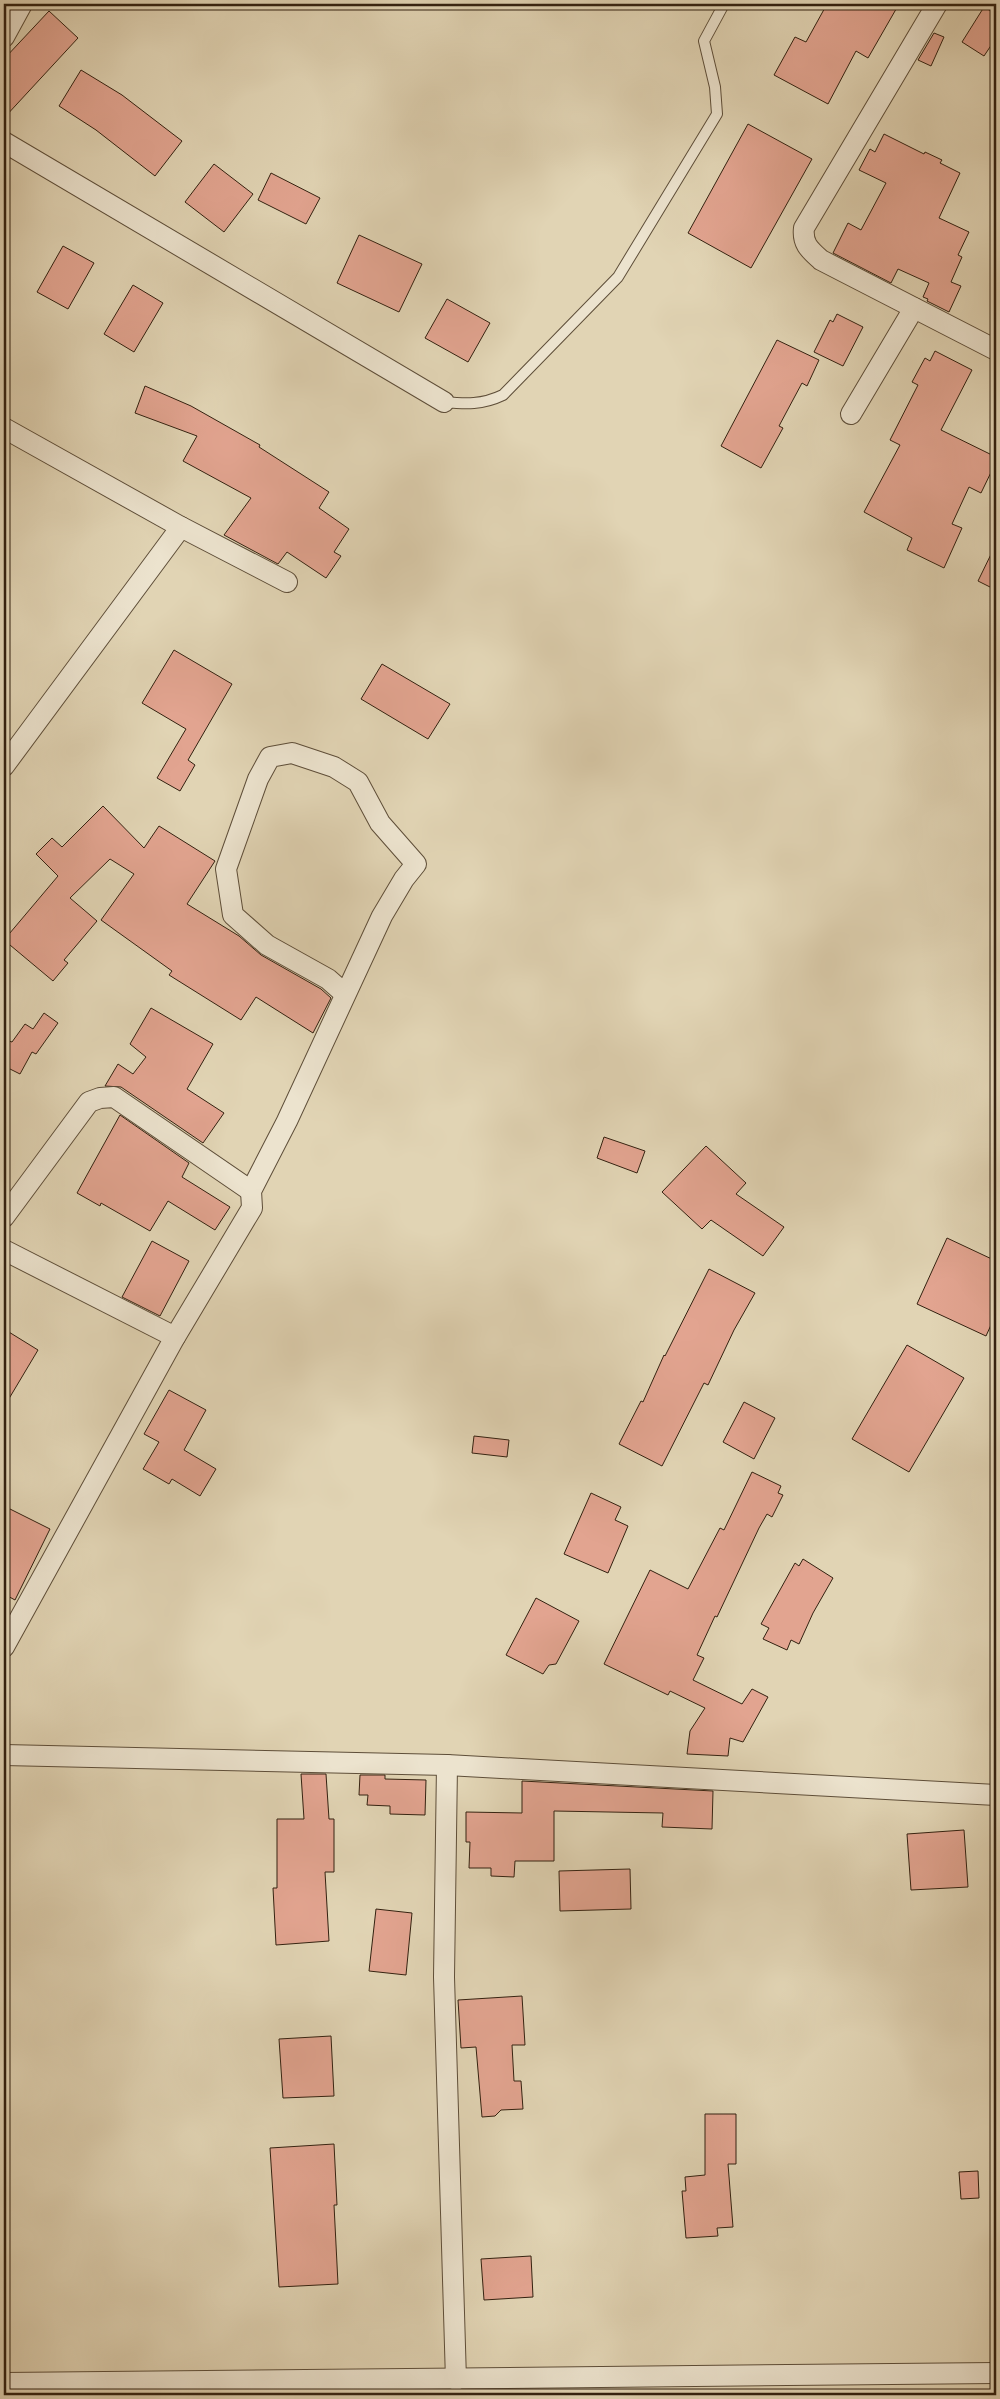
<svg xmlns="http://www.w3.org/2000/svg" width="1000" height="2399" viewBox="0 0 1000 2399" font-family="Alegreya,serif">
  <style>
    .building { fill: #e2a490; stroke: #332110 }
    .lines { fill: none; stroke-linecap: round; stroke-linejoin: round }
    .service-casing { stroke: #5e4e39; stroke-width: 12 }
    .minor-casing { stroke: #5e4e39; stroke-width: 22 }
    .service { stroke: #ece3ce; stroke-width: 10 }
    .minor { stroke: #ece3ce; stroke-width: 20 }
  </style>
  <rect width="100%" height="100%" fill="#e1d4b4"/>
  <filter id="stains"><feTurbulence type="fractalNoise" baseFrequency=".004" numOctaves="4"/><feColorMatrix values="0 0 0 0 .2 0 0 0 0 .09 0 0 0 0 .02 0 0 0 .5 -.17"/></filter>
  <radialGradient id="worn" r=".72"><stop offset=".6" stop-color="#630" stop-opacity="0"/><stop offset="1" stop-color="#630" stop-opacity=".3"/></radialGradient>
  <!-- building -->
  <g class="building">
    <polygon points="827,4 899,4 868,58 856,51 828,104 774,75 795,37 806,42"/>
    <polygon points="984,7 996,14 996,38 984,56 962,42"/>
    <polygon points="49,11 78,38 4,118 4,59"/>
    <polygon points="934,33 944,37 931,66 918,60"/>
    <polygon points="81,70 122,95 182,141 155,176 96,130 59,106"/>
    <polygon points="748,124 812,159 751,268 688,233"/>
    <polygon points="884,134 924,154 925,152 942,160 940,163 960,173 939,218 969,232 958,255 962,257 951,282 961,286 949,312 927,301 928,299 923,297 929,283 898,269 891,283 833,253 848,223 861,230 886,183 859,170 870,149 875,152"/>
    <polygon points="214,164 253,194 224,232 185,202"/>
    <polygon points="271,173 320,198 306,224 258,200"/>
    <polygon points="359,235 422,264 399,312 337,283"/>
    <polygon points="63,246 94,263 68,309 37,292"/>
    <polygon points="133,285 163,303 134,352 104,334"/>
    <polygon points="447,299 490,323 468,362 425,338"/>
    <polygon points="837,314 863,327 843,366 814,352 830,320 833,322"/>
    <polygon points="777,340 819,360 807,386 802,383 779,426 783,428 761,468 721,446"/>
    <polygon points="935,351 972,370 941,430 996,457 996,462 981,493 969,487 952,524 962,528 944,568 907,550 912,538 864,512 900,445 890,440 918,385 912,382 925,358 930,361"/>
    <polygon points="145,386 191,406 260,445 259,447 329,492 319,508 349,529 334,552 341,556 326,578 287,552 278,564 224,535 251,498 183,461 197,436 135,413"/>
    <polygon points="996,544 996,590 978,581"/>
    <polygon points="174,650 232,684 188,760 195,765 180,791 157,778 186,729 142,703"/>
    <polygon points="382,664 450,704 428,739 361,699"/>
    <polygon points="103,806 144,848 159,826 215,861 187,904 239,936 261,955 321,989 331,998 313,1033 256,997 241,1020 169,975 172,971 101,920 134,874 110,859 70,898 97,921 64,960 68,963 53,981 4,940 58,876 36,854 52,838 62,847"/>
    <polygon points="151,1008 213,1044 187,1089 224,1113 203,1143 121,1087 105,1086 118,1064 133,1074 146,1057 130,1044"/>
    <polygon points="44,1013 58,1023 36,1054 32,1052 20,1074 4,1066 4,1051 9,1041 12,1042 25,1024 33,1029"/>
    <polygon points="120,1115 189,1163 182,1177 230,1207 215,1230 168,1201 150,1231 101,1203 100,1206 77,1193"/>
    <polygon points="604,1137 645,1151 637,1173 597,1158"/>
    <polygon points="706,1146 746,1183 736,1194 784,1227 763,1256 711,1220 702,1229 662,1192"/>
    <polygon points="947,1238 996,1261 996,1314 986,1336 917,1304"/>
    <polygon points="152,1241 189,1261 160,1316 122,1297"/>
    <polygon points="709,1269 755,1293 734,1330 708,1385 704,1383 662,1466 619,1444 641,1401 643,1402 664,1355 665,1356"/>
    <polygon points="4,1329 38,1350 4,1407"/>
    <polygon points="907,1345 964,1378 909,1472 852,1439"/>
    <polygon points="169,1390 206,1410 184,1450 216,1469 200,1496 172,1479 169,1484 143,1469 159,1442 144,1434"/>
    <polygon points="744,1402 775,1418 754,1459 723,1442"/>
    <polygon points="474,1436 509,1440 507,1457 472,1453"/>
    <polygon points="752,1472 781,1486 778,1493 783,1495 772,1517 767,1514 759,1528 717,1617 715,1616 697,1655 704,1658 693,1680 742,1704 752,1689 768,1697 743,1742 730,1738 728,1756 687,1754 690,1731 705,1708 670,1691 668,1695 604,1664 650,1570 688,1589 720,1528 724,1530"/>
    <polygon points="591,1493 621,1507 615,1520 628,1526 608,1573 564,1554"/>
    <polygon points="4,1506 50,1529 15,1600 4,1594"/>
    <polygon points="803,1559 833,1578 813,1613 799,1644 791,1640 787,1650 763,1639 769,1628 761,1624 795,1563 799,1566"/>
    <polygon points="536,1598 579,1621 556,1664 549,1665 543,1674 506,1655"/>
    <polygon points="301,1774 326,1774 329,1819 334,1819 334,1872 325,1872 329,1941 276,1945 273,1888 277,1888 277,1819 304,1819"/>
    <polygon points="360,1775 385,1775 385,1779 426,1780 425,1815 390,1814 390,1806 367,1805 368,1795 359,1795"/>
    <polygon points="522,1781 713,1791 712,1829 662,1827 663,1813 554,1811 554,1861 515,1861 514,1877 491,1876 491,1868 469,1868 470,1842 466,1842 466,1812 522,1813"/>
    <polygon points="964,1830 968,1887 911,1890 907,1834"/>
    <polygon points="630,1869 631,1909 560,1911 559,1871"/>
    <polygon points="376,1909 412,1913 406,1975 369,1971"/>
    <polygon points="522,1996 525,2045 512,2045 514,2081 521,2081 523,2109 501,2110 495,2116 482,2117 476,2047 461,2048 458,2000"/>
    <polygon points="331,2036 334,2096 283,2098 279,2039"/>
    <polygon points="705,2114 736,2114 736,2164 728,2164 733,2227 717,2228 718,2236 686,2238 682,2191 686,2191 685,2177 705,2175"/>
    <polygon points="334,2144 337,2205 334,2205 338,2284 279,2287 270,2148"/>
    <polygon points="978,2171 979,2198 961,2199 959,2172"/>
    <polygon points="531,2256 533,2297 484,2300 481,2259"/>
  </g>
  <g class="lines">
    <defs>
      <path id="service" d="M444,402C466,404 482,405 503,395L618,277L717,114L715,87L704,41L724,4"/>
      <g id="minor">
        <path d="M937,4L804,228C802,244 810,250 821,260L996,350"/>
        <polyline points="4,37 22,4"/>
        <polyline points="4,142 444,402"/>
        <polyline points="851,414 914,308"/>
        <polyline points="4,428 181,527 287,582"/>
        <polyline points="4,766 181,527"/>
        <polyline points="4,1217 89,1102 100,1098 114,1097 251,1191"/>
        <polyline points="4,1250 175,1337"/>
        <polyline points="4,1647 175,1337 252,1208 251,1191 287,1121 382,916 404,879 416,864 380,823 358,782 334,767 292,753 270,757 258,779 226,869 233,915 267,945 328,979 345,994"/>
        <polyline points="4,1755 447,1765 996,1795"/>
        <polyline points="447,1765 444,1977 456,2380"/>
        <polyline points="4,2383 996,2373"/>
      </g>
    </defs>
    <!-- service casing -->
    <use href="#service" class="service-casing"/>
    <!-- minor casing -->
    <use href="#minor" class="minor-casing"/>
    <!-- service -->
    <use href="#service" class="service"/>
    <!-- minor -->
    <use href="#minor" class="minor"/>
  </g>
  <!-- margin -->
  <rect width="1000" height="2399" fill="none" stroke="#e1d4b4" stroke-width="20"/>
  <rect x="5" y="5" width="990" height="2389" fill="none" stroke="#332110" stroke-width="2.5"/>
  <rect x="10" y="10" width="980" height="2379" fill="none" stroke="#332110"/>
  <rect width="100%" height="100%" filter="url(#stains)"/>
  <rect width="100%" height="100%" fill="url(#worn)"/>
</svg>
